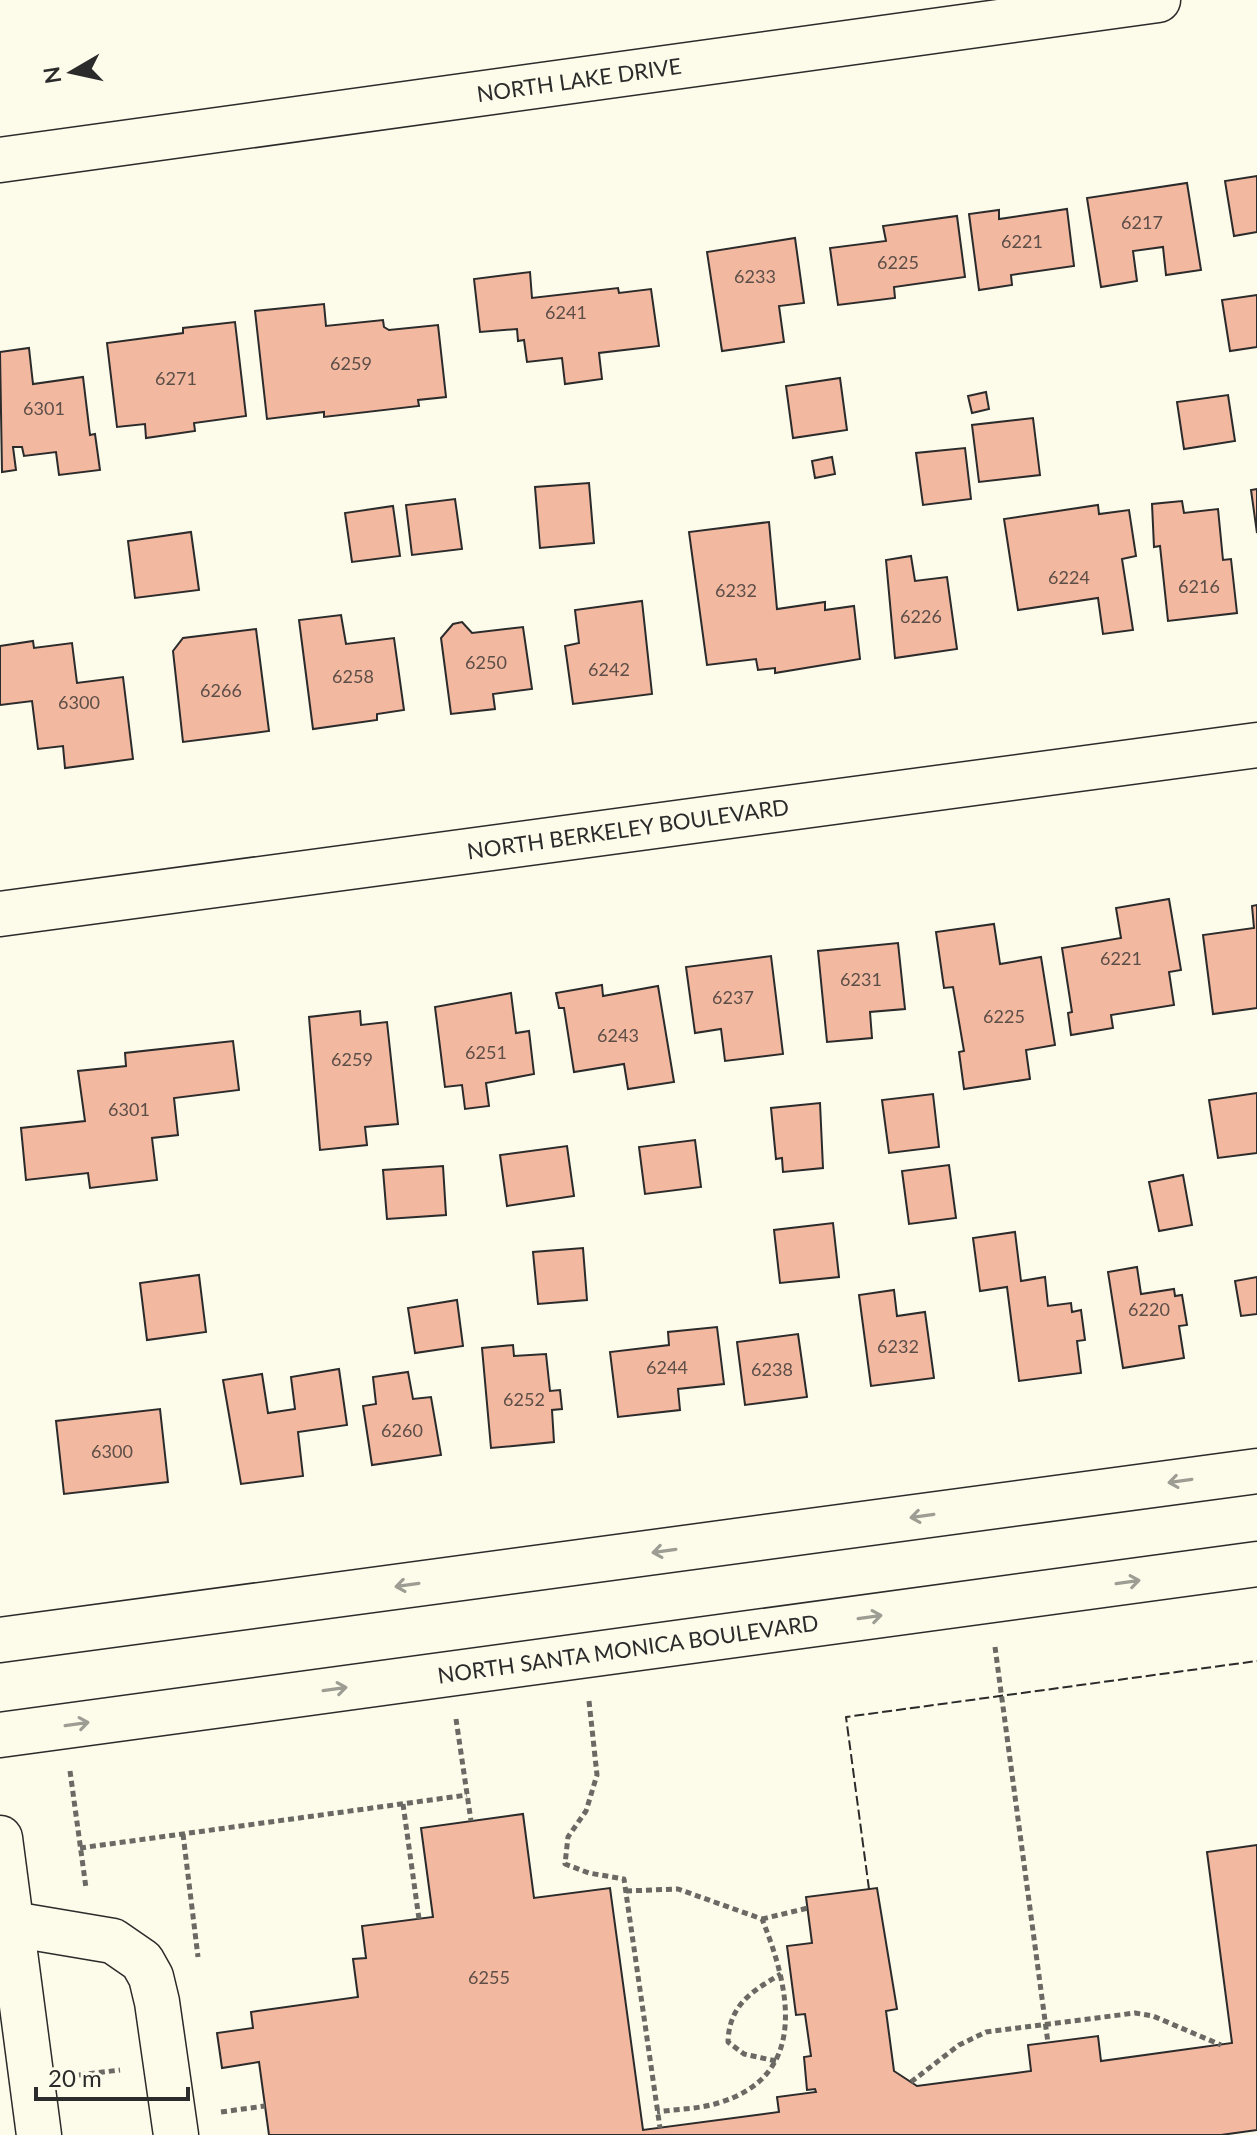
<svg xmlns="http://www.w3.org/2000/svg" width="1257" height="2135" viewBox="0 0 1257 2135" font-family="Lato,sans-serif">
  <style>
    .building { fill: #f2b8a0; stroke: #2b2b2b; stroke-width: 2 }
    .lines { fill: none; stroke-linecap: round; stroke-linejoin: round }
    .minor-casing { stroke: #2b2b2b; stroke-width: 47 }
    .major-casing { stroke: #2b2b2b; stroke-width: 47 }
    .path { stroke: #6a6964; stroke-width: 5; stroke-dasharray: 6 4; stroke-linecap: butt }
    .minor { stroke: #fdfbea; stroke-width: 44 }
    .major { stroke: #fdfbea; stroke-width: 44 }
    .fence { stroke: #2b2b2b; stroke-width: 2; stroke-dasharray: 10 4; stroke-linecap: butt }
    .oneway { stroke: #9e9d94 }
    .labels { text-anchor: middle; stroke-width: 6; stroke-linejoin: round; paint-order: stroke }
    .number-label { font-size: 18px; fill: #5d4e48 }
    .street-label { font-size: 22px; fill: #2b2b2b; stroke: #fdfbea }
  </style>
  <rect width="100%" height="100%" fill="#fdfbea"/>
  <!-- building -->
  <g class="building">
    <polygon points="1257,176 1257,232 1234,236 1225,181"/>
    <polygon points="1187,183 1201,270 1166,275 1163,247 1133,251 1137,281 1101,287 1087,198"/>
    <polygon points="1067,209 1074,266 1011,275 1012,285 979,290 969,214 999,210 999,219"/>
    <polygon points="957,216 965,277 894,287 895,298 838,305 830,248 886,241 883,226"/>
    <polygon points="795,238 804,303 779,306 784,342 722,351 707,252"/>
    <polygon points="530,272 532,298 618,288 619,293 651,289 659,346 599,353 602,379 565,384 562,358 527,362 524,340 518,341 517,329 480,332 474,279"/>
    <polygon points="1257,295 1257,347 1230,351 1222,300"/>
    <polygon points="324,304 326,326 383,320 384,327 389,330 438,325 446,397 418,400 419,406 324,417 324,412 267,419 255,311"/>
    <polygon points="235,322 246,416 194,423 195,431 146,438 145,424 117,427 107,343 183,333 183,328"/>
    <polygon points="29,348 33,384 83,377 90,435 95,434 100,470 59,475 56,452 24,456 22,447 13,447 16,470 2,472 0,352"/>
    <polygon points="840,378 847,430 793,438 786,386"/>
    <polygon points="986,392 989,409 972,413 968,396"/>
    <polygon points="1228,395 1235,441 1184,449 1177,402"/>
    <polygon points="1033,418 1040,475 979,482 972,425"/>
    <polygon points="965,448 971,499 923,505 916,453"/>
    <polygon points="832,457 835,474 815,478 812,461"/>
    <polygon points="589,483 594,543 540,548 535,487"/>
    <polygon points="1257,489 1257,533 1251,490"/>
    <polygon points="455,499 462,549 412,555 406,505"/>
    <polygon points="1182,501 1184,513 1218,509 1223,560 1231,559 1237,613 1168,621 1160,546 1154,547 1152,504"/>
    <polygon points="1098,505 1099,514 1129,510 1136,556 1122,559 1133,630 1103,634 1098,598 1018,610 1004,519"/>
    <polygon points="393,506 400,556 352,562 345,513"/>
    <polygon points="769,522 777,609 825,602 825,610 854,606 860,659 775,673 775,668 758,670 756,659 707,665 689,532"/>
    <polygon points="191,532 199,590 135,598 128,541"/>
    <polygon points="911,556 915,581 947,577 957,649 895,658 886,560"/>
    <polygon points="642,601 652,694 573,704 565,646 579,643 575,610"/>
    <polygon points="341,615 346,644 394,638 404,710 377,714 377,720 313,729 299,620"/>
    <polygon points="462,622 472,633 523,627 532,689 493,694 495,709 451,714 441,638 453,624"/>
    <polygon points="256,629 269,731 183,742 173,651 183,638"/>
    <polygon points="33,641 34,648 72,643 77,683 123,677 133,759 65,768 63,746 38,749 32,701 0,705 0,646"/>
    <polygon points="1169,899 1181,970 1169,972 1174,1005 1111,1015 1113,1028 1071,1035 1068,1013 1072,1012 1062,948 1121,938 1116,908"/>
    <polygon points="1257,905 1257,1008 1213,1014 1203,935 1254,928 1252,906"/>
    <polygon points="994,924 1000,964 1041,957 1055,1045 1026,1050 1030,1079 964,1089 959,1052 964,1051 953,987 944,988 936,932"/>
    <polygon points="898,943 905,1009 870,1012 872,1038 827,1042 818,951"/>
    <polygon points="771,956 783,1054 725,1061 721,1029 695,1033 686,967"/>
    <polygon points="602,985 603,996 658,986 674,1082 628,1089 624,1064 574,1072 564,1008 559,1008 556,993"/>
    <polygon points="511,993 516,1033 529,1031 534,1074 486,1083 489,1106 465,1109 462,1085 445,1087 435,1007"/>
    <polygon points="360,1011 361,1025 387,1022 398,1124 365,1127 367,1145 320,1150 309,1017"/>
    <polygon points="233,1041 239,1090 174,1098 178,1135 152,1138 157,1180 90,1188 88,1173 26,1180 21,1128 85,1121 78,1071 126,1066 125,1053"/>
    <polygon points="1257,1093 1257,1153 1218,1158 1209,1100"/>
    <polygon points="933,1094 939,1147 889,1153 882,1100"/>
    <polygon points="820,1103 823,1168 783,1172 782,1158 776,1159 771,1108"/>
    <polygon points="695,1140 701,1187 645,1194 639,1147"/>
    <polygon points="567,1146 574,1196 507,1206 500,1155"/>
    <polygon points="949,1165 956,1218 909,1224 902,1171"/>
    <polygon points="443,1166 446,1215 387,1219 383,1170"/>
    <polygon points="1183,1175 1192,1225 1159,1231 1149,1182"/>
    <polygon points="833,1223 839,1277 780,1283 774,1230"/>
    <polygon points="1015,1232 1021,1281 1045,1277 1048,1306 1071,1303 1072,1312 1081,1310 1085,1340 1077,1341 1081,1373 1019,1381 1007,1287 980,1291 973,1238"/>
    <polygon points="583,1248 587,1300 538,1304 533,1252"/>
    <polygon points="1137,1267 1141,1294 1174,1289 1175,1296 1182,1295 1187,1325 1179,1326 1184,1358 1123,1368 1108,1272"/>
    <polygon points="199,1275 206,1332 147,1340 140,1283"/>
    <polygon points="1257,1277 1257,1314 1241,1316 1235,1281"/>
    <polygon points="894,1290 897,1316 925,1312 934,1378 871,1386 859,1295"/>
    <polygon points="457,1300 463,1346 415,1353 408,1308"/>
    <polygon points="717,1327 724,1384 678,1389 680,1410 618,1417 610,1352 669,1345 668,1332"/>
    <polygon points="798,1334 807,1397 745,1405 737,1342"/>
    <polygon points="513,1345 514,1356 546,1354 550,1391 560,1390 562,1409 552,1410 554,1442 491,1448 482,1348"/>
    <polygon points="339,1369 347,1425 298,1432 303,1476 241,1484 223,1380 262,1374 268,1413 295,1409 291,1377"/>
    <polygon points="408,1372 413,1399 431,1397 441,1455 372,1465 363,1406 376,1404 373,1377"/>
    <polygon points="160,1409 168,1482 64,1494 56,1421"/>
    <polygon points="523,1814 534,1898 610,1888 643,2130 779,2112 777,2097 816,2092 815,2089 807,2090 804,2057 811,2056 805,2014 796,2015 787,1946 812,1943 806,1897 877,1888 897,2009 886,2011 894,2071 917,2086 1031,2071 1028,2045 1098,2036 1101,2061 1232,2043 1207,1852 1257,1845 1257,2130 1221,2135 269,2135 259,2062 222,2068 217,2033 253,2028 251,2012 358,1997 353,1959 366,1958 362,1926 433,1917 421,1828"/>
  </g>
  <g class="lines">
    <defs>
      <g id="minor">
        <polyline points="0,914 1257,745"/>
        <polyline points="0,1640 1257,1471"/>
        <polyline points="0,1735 1257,1564"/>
        <polyline points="0,1838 39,2135"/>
        <polyline points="0,1927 12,1924 113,1941 142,1961 151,1977 157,2002 176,2135"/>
      </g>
      <polyline id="major" points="0,160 1158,0"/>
    </defs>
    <!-- minor casing -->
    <use href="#minor" class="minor-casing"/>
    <!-- major casing -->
    <use href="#major" class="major-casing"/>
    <!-- path -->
    <g class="path">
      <polyline points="995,1647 1048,2043"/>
      <polyline points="589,1701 597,1775 586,1811 568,1837 565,1864 589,1873 624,1879 660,2128"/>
      <polyline points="456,1719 471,1821"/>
      <polyline points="70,1771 86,1888"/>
      <polyline points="403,1804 419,1919"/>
      <polyline points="183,1834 198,1957"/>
      <polyline points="80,1848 467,1795"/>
      <path d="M626,1891L678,1889L762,1919C790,1988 810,2076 718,2103C699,2109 677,2109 657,2112"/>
      <polyline points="762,1919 808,1908"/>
      <path d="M776,2061L744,2054L728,2042C729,2005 752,1991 781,1974"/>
      <polyline points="79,2075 120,2070"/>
      <polyline points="911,2082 959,2045 986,2032 1135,2013 1153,2016 1221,2045"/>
      <polyline points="221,2112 265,2106"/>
    </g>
    <!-- minor -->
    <use href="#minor" class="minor"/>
    <!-- major -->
    <use href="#major" class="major"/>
    <!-- fence -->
    <polyline class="fence" points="869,1889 846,1717 1257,1661"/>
  </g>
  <!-- one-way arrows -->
  <defs><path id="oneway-shaft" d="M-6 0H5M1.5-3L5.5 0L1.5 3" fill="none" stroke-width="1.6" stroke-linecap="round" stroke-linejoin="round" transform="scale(2)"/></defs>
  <g class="oneway">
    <use href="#oneway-shaft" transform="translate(1180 1481) rotate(172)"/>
    <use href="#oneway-shaft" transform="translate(922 1516) rotate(172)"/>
    <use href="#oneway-shaft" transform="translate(664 1551) rotate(172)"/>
    <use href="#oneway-shaft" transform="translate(1128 1582) rotate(-8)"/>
    <use href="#oneway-shaft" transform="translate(407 1585) rotate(172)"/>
    <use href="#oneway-shaft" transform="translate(870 1617) rotate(-8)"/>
    <use href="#oneway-shaft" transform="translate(335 1689) rotate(-8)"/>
    <use href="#oneway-shaft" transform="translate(77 1724) rotate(-8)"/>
  </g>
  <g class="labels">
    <!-- number labels -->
    <g class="number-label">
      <text x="1142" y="229">6217</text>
      <text x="1022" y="248">6221</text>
      <text x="898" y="269">6225</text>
      <text x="755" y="283">6233</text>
      <text x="566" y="319">6241</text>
      <text x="351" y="370">6259</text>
      <text x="176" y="385">6271</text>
      <text x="44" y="415">6301</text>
      <text x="1069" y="584">6224</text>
      <text x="1199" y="593">6216</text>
      <text x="736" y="597">6232</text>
      <text x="921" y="623">6226</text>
      <text x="486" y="669">6250</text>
      <text x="609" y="676">6242</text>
      <text x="353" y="683">6258</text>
      <text x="221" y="697">6266</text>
      <text x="79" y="709">6300</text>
      <text x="1121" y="965">6221</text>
      <text x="861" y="986">6231</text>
      <text x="733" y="1004">6237</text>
      <text x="1004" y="1023">6225</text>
      <text x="618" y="1042">6243</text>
      <text x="486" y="1059">6251</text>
      <text x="352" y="1066">6259</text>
      <text x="129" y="1116">6301</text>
      <text x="1149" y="1316">6220</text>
      <text x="898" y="1353">6232</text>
      <text x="667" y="1374">6244</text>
      <text x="772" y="1376">6238</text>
      <text x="524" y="1406">6252</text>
      <text x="402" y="1437">6260</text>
      <text x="112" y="1458">6300</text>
      <text x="489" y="1984">6255</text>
    </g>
    <!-- street labels -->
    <g class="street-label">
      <text transform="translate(579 80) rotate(-8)" y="8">NORTH LAKE DRIVE</text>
      <text transform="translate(628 829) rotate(-8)" y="8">NORTH BERKELEY BOULEVARD</text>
      <text transform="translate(628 1649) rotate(-8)" y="8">NORTH SANTA MONICA BOULEVARD</text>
    </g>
  </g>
  <!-- north arrow -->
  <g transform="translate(72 72) rotate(261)" stroke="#fdfbea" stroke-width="6" paint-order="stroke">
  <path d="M0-6L14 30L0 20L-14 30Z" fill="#2b2b2b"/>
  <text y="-12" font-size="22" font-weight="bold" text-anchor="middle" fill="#2b2b2b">N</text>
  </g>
  <!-- scale -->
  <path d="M36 2087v12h152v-12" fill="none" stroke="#2b2b2b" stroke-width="4"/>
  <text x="48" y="2087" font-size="24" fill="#2b2b2b" stroke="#fdfbea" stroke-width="6" paint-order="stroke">20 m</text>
</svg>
